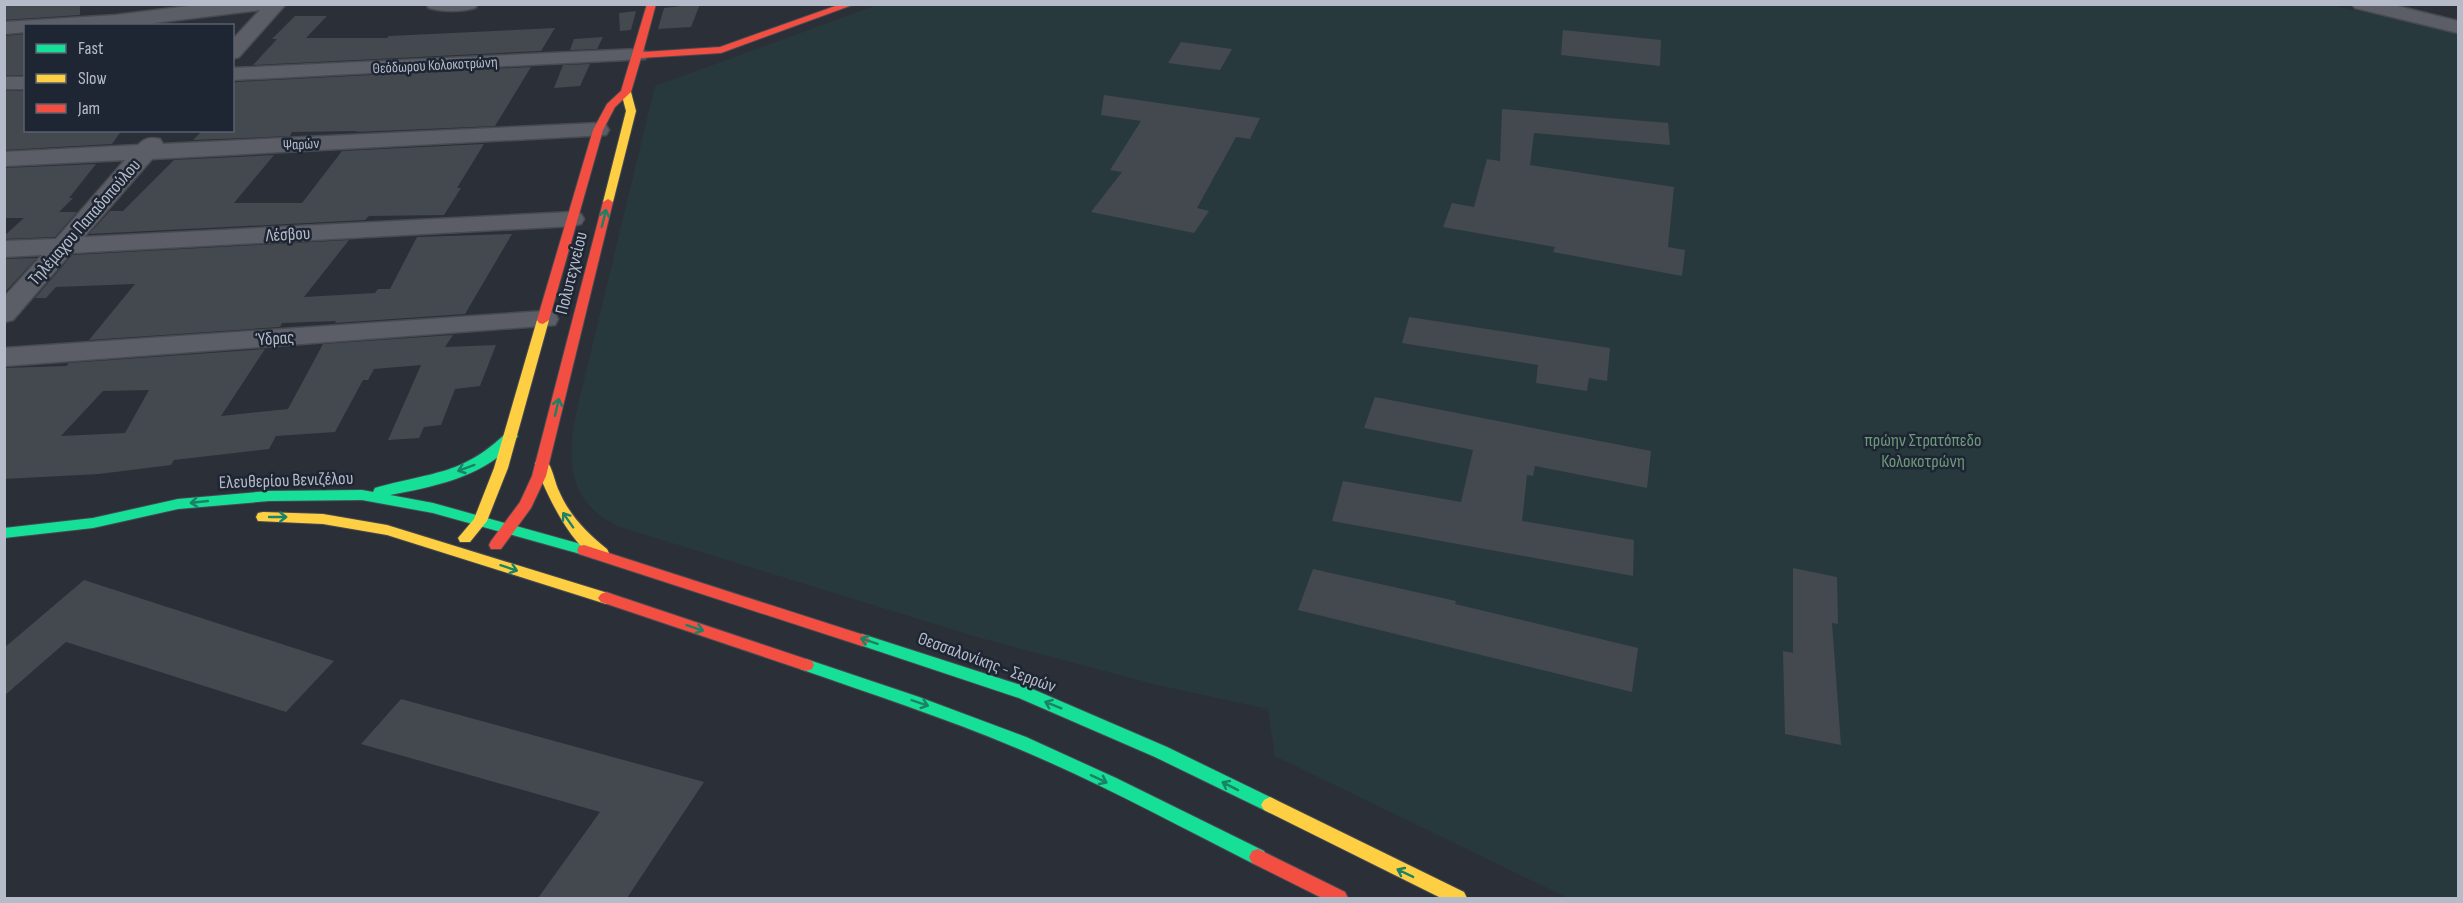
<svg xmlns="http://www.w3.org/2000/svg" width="2463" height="903" viewBox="0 0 2463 903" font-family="'Sofia Sans Condensed',sans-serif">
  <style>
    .green { fill: #28393e }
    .building { fill: #44484f; fill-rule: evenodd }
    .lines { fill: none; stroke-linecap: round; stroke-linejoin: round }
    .street-casing { stroke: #474a51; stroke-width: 3 }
    .fast-casing { stroke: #474a51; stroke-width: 2 }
    .slow-casing { stroke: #474a51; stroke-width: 2 }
    .jam-casing { stroke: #474a51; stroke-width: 2 }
    .street { fill: #5b5e66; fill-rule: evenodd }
    .fast { fill: #16e098; fill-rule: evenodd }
    .slow { fill: #ffcf43; fill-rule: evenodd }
    .jam { fill: #f24e42; fill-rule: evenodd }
    .oneway { stroke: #1a8266 }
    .labels { text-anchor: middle; stroke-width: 5; stroke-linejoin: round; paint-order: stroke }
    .far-street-label { font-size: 15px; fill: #b5bbc9; stroke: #1e2533 }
    .street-label { font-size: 18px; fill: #b5bbc9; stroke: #1e2533 }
    .park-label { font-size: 18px; fill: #6d9a7a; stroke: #1e2533 }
  </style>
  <rect width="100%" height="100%" fill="#2b2f38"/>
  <!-- green -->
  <path class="green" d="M2325,4L2458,32V898H1568L1275,756L1268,709L1157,685L977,637L620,527C612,523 602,518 596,512C564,484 570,442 578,405L655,86L877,5Z"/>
  <!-- building -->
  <g class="building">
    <polygon points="4,4 80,4 80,15 4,20"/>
    <polygon points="700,4 691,27 658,29 664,8"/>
    <polygon points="636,11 631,30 620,31 619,13"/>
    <polygon points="295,16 327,16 306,38 387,38 389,36 555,28 541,51 253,65 277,39 272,39"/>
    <polygon points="1563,30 1661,40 1660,66 1561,55"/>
    <polygon points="26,34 26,75 4,75 4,36"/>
    <polygon points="603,37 597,49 570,50 574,39"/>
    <polygon points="1181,42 1232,49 1220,70 1168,63"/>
    <polygon points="590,64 580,86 554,88 563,65"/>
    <polygon points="531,67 495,126 356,132 357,131 292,132 290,136 193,140 203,130 232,130 232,86 236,82"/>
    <polygon points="4,91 26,91 26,130 122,130 112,144 4,150"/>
    <polygon points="1104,95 1260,118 1250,139 1236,137 1197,208 1209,211 1194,233 1091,212 1122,172 1110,170 1141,121 1101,115"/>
    <polygon points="1502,109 1668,123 1670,145 1534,133 1530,165 1674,187 1668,247 1685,250 1682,276 1553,252 1555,247 1443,227 1452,203 1474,207 1487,159 1500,161"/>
    <polygon points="484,144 457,188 461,188 444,215 369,216 365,220 89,234 110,211 123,211 174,160 274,155 234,203 302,203 342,151"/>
    <polygon points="96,164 69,198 73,198 59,212 77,212 55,237 4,239 4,236 24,218 4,218 4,168"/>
    <polygon points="512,234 465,314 335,323 336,321 282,323 280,327 89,340 135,284 56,287 46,298 35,298 72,255 349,240 304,297 375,293 378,289 390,289 417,237"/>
    <polygon points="37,258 4,293 4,259"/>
    <polygon points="1409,317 1610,348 1607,381 1589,378 1587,391 1536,383 1538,365 1402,343"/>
    <path d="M453,335L445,347L496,345L480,386L455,389L441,425L424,427L419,438L388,440L421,365L374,369L368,380H363L335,432L276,436L269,449L174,460L171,465L99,474L4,479V368L66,366L69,363L265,349L221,416L288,409L323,344ZM149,390L125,433L61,436L103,391Z"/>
    <polygon points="1375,397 1651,451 1647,488 1535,466 1533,476 1527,475 1522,521 1634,540 1633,576 1332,521 1343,481 1461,502 1473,450 1364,428"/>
    <polygon points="1793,568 1837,577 1838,624 1832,623 1841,745 1785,734 1783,651 1793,653"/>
    <polygon points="1313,569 1456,601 1455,604 1638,648 1632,692 1298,610"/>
    <polygon points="84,580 334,661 286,712 66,642 4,696 4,648"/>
    <polygon points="401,699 704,782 627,898 538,898 600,812 361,744"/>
  </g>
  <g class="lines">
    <defs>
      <g id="street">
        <polygon points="205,4 286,4 239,57 232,59 232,40 260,10 129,26 26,26 26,32 4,34 4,22 116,15"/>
        <path d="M426,4H478L475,8C461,12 443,12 429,8Z"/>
        <polygon points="2352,4 2389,4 2458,21 2458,33 2355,8"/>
        <polygon points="638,49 645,51 648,55 645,59 232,80 232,68"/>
        <rect x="4" y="77" width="22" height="12"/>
        <path d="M598,123L606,125L609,130L606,135L152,159L84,237L572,212L581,214L584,219L581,224L572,226L71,253L13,320L4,322V297L42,255L4,257V241L56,239L125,160L4,166V152L138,145C145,138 150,137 160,139L163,144Z"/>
        <polygon points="545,311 555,313 558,319 555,325 4,366 4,348"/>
      </g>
      <g id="fast">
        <path d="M511,431L518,436C491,476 433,487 390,495L433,503L584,545L589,546L591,550L589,554L584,555L433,513L362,500L269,501L178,509L93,528L4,538V528L93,518L178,499L269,491L362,490L373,492L375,488C430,472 462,476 506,433Z"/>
        <polygon points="862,634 1030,688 1167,747 1276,800 1279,805 1276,810 1270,813 1264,810 1155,757 1019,698 857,644 854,640 857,636"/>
        <path d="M806,659L919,697L1026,737L1116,778L1264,851L1267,857L1264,863L1258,865L1252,863C1173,823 1096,781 1014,747C945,718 872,694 800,669L798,665L800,661Z"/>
      </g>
      <g id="slow">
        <polygon points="626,89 631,92 636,111 613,202 608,205 603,202 626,111 621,92"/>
        <polygon points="543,316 549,320 508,468 487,521 470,542 460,542 458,538 474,519 494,468 537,320"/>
        <path d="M542,458C552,461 554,481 559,491C569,515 587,533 607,549L609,553L607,557C578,566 542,485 535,463Z"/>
        <polygon points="263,512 323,514 387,525 611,594 614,598 611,602 606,604 387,535 323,524 258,521 256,517 258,513"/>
        <polygon points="1270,797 1464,892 1467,898 1441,898 1264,810 1261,805 1264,800"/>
      </g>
      <g id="jam">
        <polygon points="647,4 656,4 643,52 720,47 841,4 855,4 721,53 641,58 631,92 615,107 603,130 549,320 543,324 539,323 537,320 593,130 607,104 621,91"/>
        <polygon points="608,199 613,202 546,476 531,508 501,549 491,549 489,545 491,541 520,502 532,476 603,202"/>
        <polygon points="584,545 867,636 870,640 867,644 862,646 579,554 577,550 579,546"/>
        <polygon points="606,592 812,661 814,665 812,669 806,671 601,602 598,598 601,594"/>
        <polygon points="1258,849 1345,892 1348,898 1322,898 1252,863 1249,857 1252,851"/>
      </g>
    </defs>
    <!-- street casing -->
    <use href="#street" class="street-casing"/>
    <!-- fast casing -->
    <use href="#fast" class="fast-casing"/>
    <!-- slow casing -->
    <use href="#slow" class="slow-casing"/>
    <!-- jam casing -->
    <use href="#jam" class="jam-casing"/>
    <!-- street -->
    <use href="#street" class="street"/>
    <!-- fast -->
    <use href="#fast" class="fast"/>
    <!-- slow -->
    <use href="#slow" class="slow"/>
    <!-- jam -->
    <use href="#jam" class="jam"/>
  </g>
  <!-- one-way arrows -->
  <defs><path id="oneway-shaft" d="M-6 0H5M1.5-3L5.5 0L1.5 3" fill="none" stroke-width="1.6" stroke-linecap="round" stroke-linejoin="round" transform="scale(1.5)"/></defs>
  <g class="oneway">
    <use href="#oneway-shaft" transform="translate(604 218) rotate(-76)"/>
    <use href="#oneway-shaft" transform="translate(557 407) rotate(-77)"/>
    <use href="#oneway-shaft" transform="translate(466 468) rotate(160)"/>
    <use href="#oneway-shaft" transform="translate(199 502) rotate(174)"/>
    <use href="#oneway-shaft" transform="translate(278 517)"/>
    <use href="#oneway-shaft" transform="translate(568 520) rotate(-125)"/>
    <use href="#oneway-shaft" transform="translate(509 568) rotate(18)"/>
    <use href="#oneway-shaft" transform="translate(695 628) rotate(18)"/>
    <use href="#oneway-shaft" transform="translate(869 641) rotate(-162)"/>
    <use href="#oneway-shaft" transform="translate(920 703) rotate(19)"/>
    <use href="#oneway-shaft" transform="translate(1053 705) rotate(-158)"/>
    <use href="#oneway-shaft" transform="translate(1099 779) rotate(25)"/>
    <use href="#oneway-shaft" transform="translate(1230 786) rotate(-153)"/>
    <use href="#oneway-shaft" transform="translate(1405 873) rotate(-154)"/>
  </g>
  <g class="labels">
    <!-- far-street labels -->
    <g class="far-street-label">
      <text transform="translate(435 65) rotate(-3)" y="5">Θεόδωρου Κολοκοτρώνη</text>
      <text transform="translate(301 144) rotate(-3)" y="5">Ψαρών</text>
    </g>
    <!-- street labels -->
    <g class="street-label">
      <text transform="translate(84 222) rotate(-49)" y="6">Τηλέμαχου Παπαδοπούλου</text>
      <text transform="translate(288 234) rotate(-3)" y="6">Λέσβου</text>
      <text transform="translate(571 273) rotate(-76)" y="6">Πολυτεχνείου</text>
      <text transform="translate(275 338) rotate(-4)" y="6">Ύδρας</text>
      <text transform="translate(286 480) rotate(-2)" y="6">Ελευθερίου Βενιζέλου</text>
      <text transform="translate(987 662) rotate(20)" y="6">Θεσσαλονίκης - Σερρών</text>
    </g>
    <!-- park labels -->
    <g class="park-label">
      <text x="1923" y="446">πρώην Στρατόπεδο<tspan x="1923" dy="21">Κολοκοτρώνη</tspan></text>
    </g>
  </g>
  <!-- border -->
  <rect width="2463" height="903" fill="none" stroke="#b5bbc9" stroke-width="12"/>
  <!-- legend -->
  <rect x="24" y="24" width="210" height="108" fill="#1e2533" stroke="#5a616f" stroke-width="1.5"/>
  <rect x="36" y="44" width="30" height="9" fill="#16e098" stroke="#5a616f" stroke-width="1.5"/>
  <text x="78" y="54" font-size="18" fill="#b5bbc9">Fast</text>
  <rect x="36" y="74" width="30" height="9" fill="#ffcf43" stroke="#5a616f" stroke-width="1.5"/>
  <text x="78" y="84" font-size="18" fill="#b5bbc9">Slow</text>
  <rect x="36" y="104" width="30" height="9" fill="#f24e42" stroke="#5a616f" stroke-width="1.5"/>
  <text x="78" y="114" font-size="18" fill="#b5bbc9">Jam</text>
</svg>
